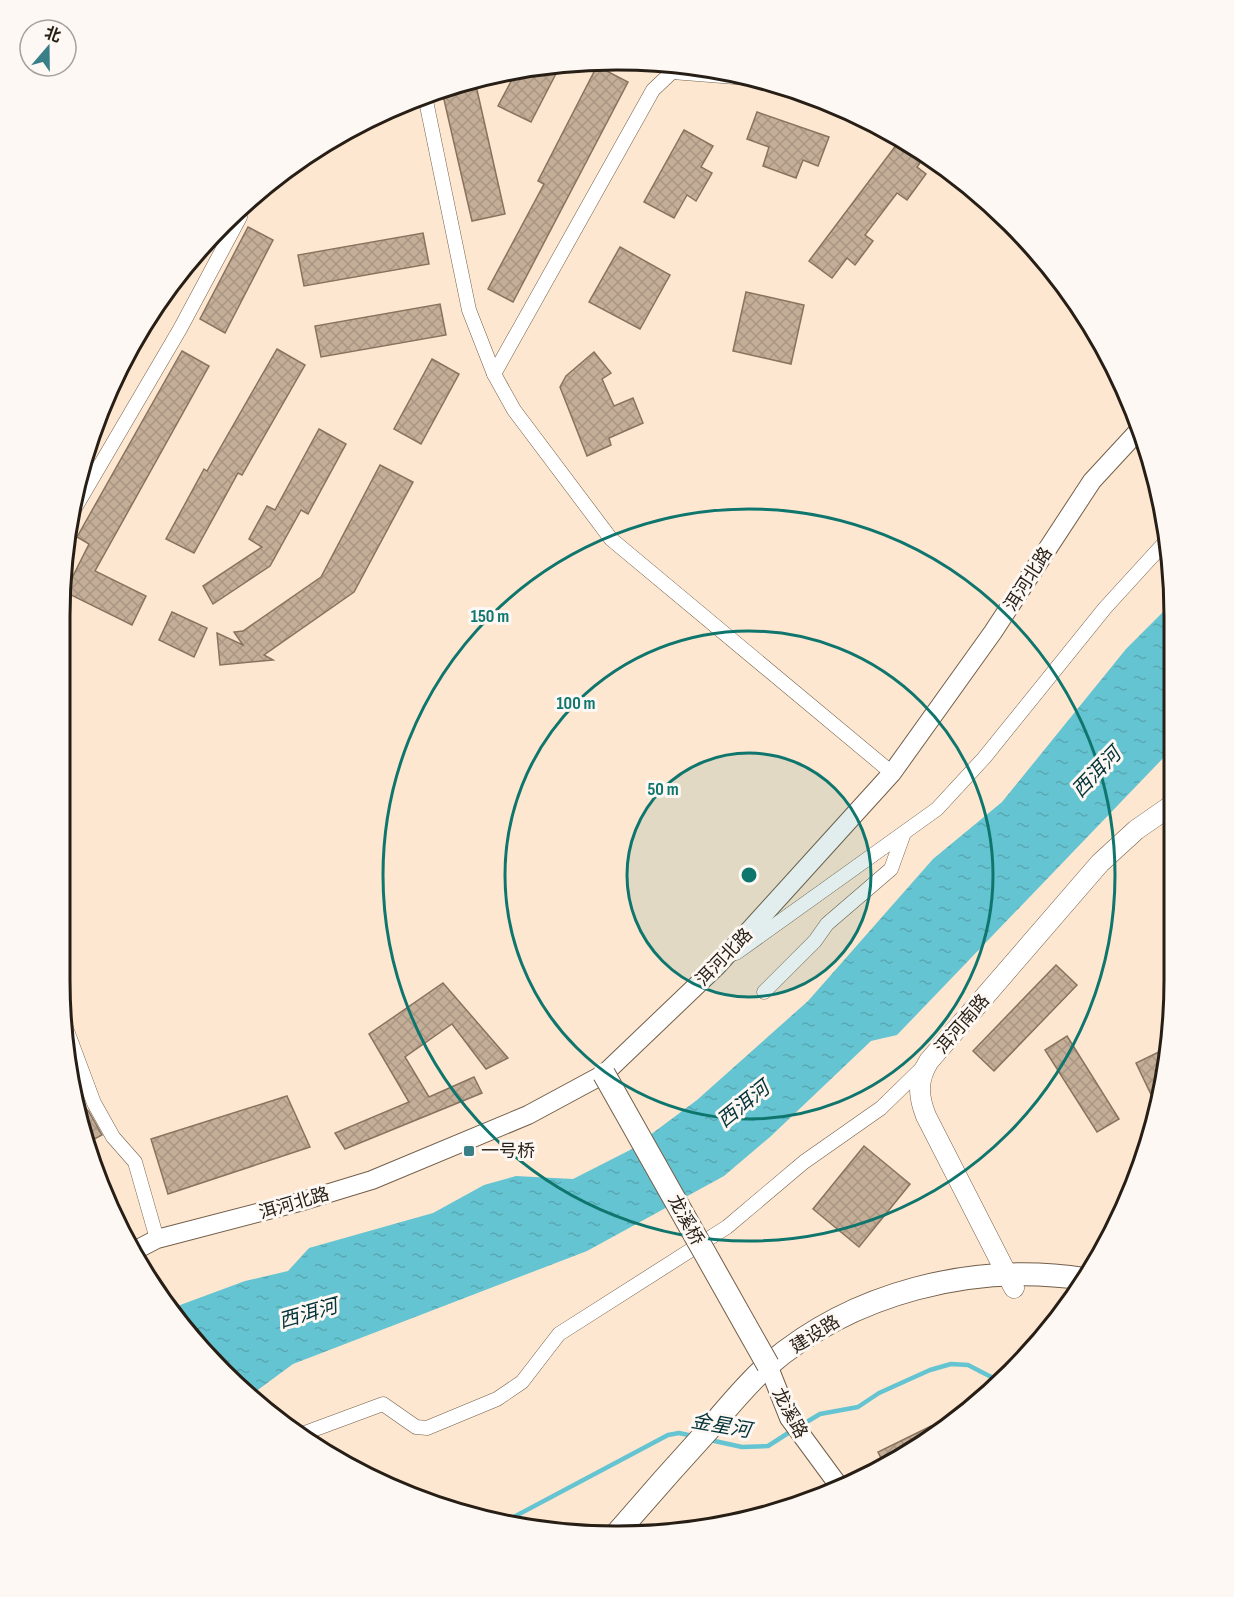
<svg xmlns="http://www.w3.org/2000/svg" width="1234" height="1597" viewBox="0 0 1234 1597" font-family="'Sofia Sans Condensed','Noto Sans SC',sans-serif">
  <style>
    .water { fill: url(#water-ripples) }
    .lines { fill: none; stroke-linecap: round; stroke-linejoin: round }
    .stream { stroke: #65c4d1; stroke-width: 4.5 }
    .building { fill: url(#building-cross-hatch); stroke: #88735e; stroke-width: 1.5 }
    .minor-casing { stroke: #725f4a; stroke-width: 15 }
    .tertiary-casing { stroke: #725f4a; stroke-width: 20 }
    .secondary-casing { stroke: #725f4a; stroke-width: 21 }
    .primary-casing { stroke: #725f4a; stroke-width: 24 }
    .minor { stroke: #fff; stroke-width: 14 }
    .tertiary { stroke: #fff; stroke-width: 18 }
    .secondary { stroke: #fff; stroke-width: 20 }
    .primary { stroke: #fff; stroke-width: 22 }
    .primary-bridge-casing { stroke: #725f4a; stroke-width: 24; stroke-linecap: butt }
    .primary-bridge { stroke: #fff; stroke-width: 22 }
    .ring { fill: none; stroke: #0f766e; stroke-width: 3 }
    .poi-dot { fill: #387f88; stroke: #fdf8f3; stroke-width: 2 }
    .labels { text-anchor: middle; stroke-width: 6; stroke-linejoin: round; paint-order: stroke }
    .street-label { font-size: 18px; fill: #271f16; stroke: #fdf8f3 }
    .poi-label { font-size: 18px; fill: #271f16; stroke: #fdf8f3; text-anchor: start }
    .water-label { font-size: 20px; font-style: italic; fill: #043439; stroke: #fdf8f3 }
    .rim { fill: none; stroke: #271f16; stroke-width: 3 }
    .centre { fill: #0f766e; stroke: #fdf8f3; stroke-width: 3 }
    .ring-label { font-size: 18px; text-anchor: middle; font-weight: bold; fill: #0f766e; stroke: #fdf8f3; stroke-width: 6; stroke-linejoin: round; paint-order: stroke }
  </style>
  <defs>
    <pattern id="water-ripples" width="26" height="14" patternUnits="userSpaceOnUse" patternTransform="scale(1.5)"><rect width="26" height="14" fill="#65c4d1"/><path d="M2 4q2-2 4 0t4 0M15 11q2-2 4 0t4 0" fill="none" stroke="#58a8b3"/></pattern>
    <pattern id="building-cross-hatch" width="8" height="8" patternUnits="userSpaceOnUse" patternTransform="scale(1.5)"><rect width="8" height="8" fill="#c4ae98"/><path d="M0 0l8 8M0 8l8-8" fill="none" stroke="#a89582"/></pattern>
  </defs>
  <rect width="100%" height="100%" fill="#fee7d0"/>
  <!-- water -->
  <polygon class="water" points="1169,606 1169,752 897,1035 871,1041 770,1137 724,1176 587,1251 293,1364 251,1395 223,1374 172,1308 245,1281 288,1271 309,1248 433,1213 484,1185 516,1176 573,1179 630,1150 697,1100 808,1001 933,859 1002,802 1126,649"/>
  <g class="lines">
    <!-- stream -->
    <g class="stream">
      <polyline points="800,1426 820,1414 858,1407 879,1393 930,1370 951,1364 968,1365 1001,1382"/>
      <polyline points="710,1440 742,1447 768,1446 793,1430"/>
      <polyline points="506,1521 668,1435 679,1433 693,1436"/>
    </g>
  </g>
  <!-- building -->
  <g class="building">
    <polygon points="560,66 531,122 498,106 517,70"/>
    <polygon points="597,66 628,82 513,302 488,289 544,184 538,181"/>
    <polygon points="475,81 505,214 472,221 442,91"/>
    <polygon points="757,112 829,137 818,166 803,160 796,178 763,166 769,147 747,139"/>
    <polygon points="684,130 713,146 701,167 712,173 696,201 687,195 674,218 644,202"/>
    <polygon points="900,140 926,154 917,167 926,174 907,200 897,193 865,235 873,241 855,265 847,258 832,278 809,261"/>
    <polygon points="248,227 273,240 225,333 200,319"/>
    <polygon points="423,233 429,264 304,286 298,255"/>
    <polygon points="620,247 670,275 640,329 589,302"/>
    <polygon points="746,292 804,305 791,364 733,351"/>
    <polygon points="440,304 446,335 321,357 315,326"/>
    <polygon points="277,349 305,365 242,475 238,473 194,553 166,539 204,469 207,471"/>
    <polygon points="182,351 209,366 95,571 146,596 132,625 65,592 89,544 77,537"/>
    <polygon points="594,352 611,373 602,379 614,406 633,398 643,423 609,438 611,445 587,456 560,387 566,376"/>
    <polygon points="432,359 459,374 421,444 394,429"/>
    <polygon points="319,429 346,444 308,514 301,510 270,566 213,604 203,586 262,547 249,539 267,506 275,510"/>
    <polygon points="380,465 413,482 354,592 264,655 273,660 220,665 217,633 243,645 234,632 243,631 321,577"/>
    <polygon points="172,612 207,628 194,657 159,640"/>
    <polygon points="1056,965 1077,985 994,1071 973,1051"/>
    <polygon points="443,983 508,1058 486,1069 452,1024 405,1057 429,1097 474,1077 482,1093 345,1149 335,1133 409,1102 369,1034"/>
    <polygon points="1067,1036 1119,1119 1097,1132 1045,1050"/>
    <polygon points="1169,1047 1169,1053 1157,1107 1136,1063"/>
    <polygon points="75,1096 89,1112 102,1135 87,1143 79,1124"/>
    <polygon points="287,1096 310,1147 168,1194 151,1139"/>
    <polygon points="864,1146 910,1184 859,1247 813,1209"/>
    <polygon points="931,1426 936,1436 926,1443 884,1464 878,1452"/>
  </g>
  <g class="lines">
    <defs>
      <g id="minor">
        <polyline points="425,96 469,310 494,374 514,410 611,539 892,773"/>
        <polyline points="494,374 653,90 672,72 748,78"/>
        <polyline points="72,513 180,329 240,217"/>
        <polyline points="736,953 937,809 984,758 1105,608 1168,539"/>
        <polyline points="764,992 815,941 827,924 891,869 904,833"/>
        <polyline points="66,1028 94,1103 113,1137 135,1162 157,1239"/>
        <polyline points="302,1434 383,1404 416,1427 427,1428 497,1399 522,1382 559,1334 727,1227 804,1162 881,1108 923,1067"/>
      </g>
      <g id="tertiary">
        <polyline points="132,1252 157,1239 303,1201 372,1180 528,1115 604,1074 717,966 892,773 993,632 1092,481 1140,429"/>
        <polyline points="768,1365 789,1418 839,1486"/>
      </g>
      <path id="secondary" d="M1014,1288L926,1116C918,1096 917,1080 929,1061L1100,863L1136,830L1169,807"/>
      <path id="primary" d="M618,1532C648,1497 679,1462 711,1427C729,1406 746,1385 766,1367C852,1292 974,1262 1085,1279"/>
    </defs>
    <!-- minor casing -->
    <use href="#minor" class="minor-casing"/>
    <!-- tertiary casing -->
    <use href="#tertiary" class="tertiary-casing"/>
    <!-- secondary casing -->
    <use href="#secondary" class="secondary-casing"/>
    <!-- primary casing -->
    <use href="#primary" class="primary-casing"/>
    <!-- minor -->
    <use href="#minor" class="minor"/>
    <!-- tertiary -->
    <use href="#tertiary" class="tertiary"/>
    <!-- secondary -->
    <use href="#secondary" class="secondary"/>
    <!-- primary -->
    <use href="#primary" class="primary"/>
    <defs>
      <polyline id="primary-bridge" points="604,1074 768,1365"/>
    </defs>
    <!-- primary-bridge casing -->
    <use href="#primary-bridge" class="primary-bridge-casing"/>
    <!-- primary-bridge -->
    <use href="#primary-bridge" class="primary-bridge"/>
  </g>
  <!-- distance rings -->
  <circle cx="749" cy="875" r="122" fill="#0f766e" fill-opacity=".12"/>
  <g class="ring">
    <circle cx="749" cy="875" r="122"/>
    <circle cx="749" cy="875" r="244"/>
    <circle cx="749" cy="875" r="366"/>
  </g>
  <!-- markers -->
  <rect class="poi-dot" x="463" y="1145" width="12" height="12" rx="3"/>
  <g class="labels">
    <!-- street labels -->
    <g class="street-label">
      <text transform="translate(1028 579) rotate(-57)" y="6">洱河北路</text>
      <text transform="translate(724 957) rotate(-46)" y="6">洱河北路</text>
      <text transform="translate(962 1024) rotate(-49)" y="6">洱河南路</text>
      <text transform="translate(294 1203) rotate(-16)" y="6">洱河北路</text>
      <text transform="translate(686 1220) rotate(61)" y="6">龙溪桥</text>
      <text transform="translate(815 1334) rotate(-32)" y="6">建设路</text>
      <text transform="translate(790 1413) rotate(62)" y="6">龙溪路</text>
    </g>
    <!-- poi labels -->
    <g class="poi-label">
      <text x="481" y="1157">一号桥</text>
    </g>
    <!-- water labels -->
    <g class="water-label">
      <text transform="translate(1096 772) rotate(-46)" y="7">西洱河</text>
      <text transform="translate(743 1104) rotate(-39)" y="7">西洱河</text>
      <text transform="translate(308 1313) rotate(-16)" y="7">西洱河</text>
      <text transform="translate(721 1425) rotate(10)" y="7">金星河</text>
    </g>
  </g>
  <!-- crop -->
  <path d="M0 0H1234V1597H0ZM616 70H618A546 546 0 0 1 1164 616V980A546 546 0 0 1 618 1526H616A546 546 0 0 1 70 980V616A546 546 0 0 1 616 70Z" fill="#fdf8f3" fill-rule="evenodd"/>
  <path class="rim" d="M616 70H618A546 546 0 0 1 1164 616V980A546 546 0 0 1 618 1526H616A546 546 0 0 1 70 980V616A546 546 0 0 1 616 70Z"/>
  <circle cx="749" cy="875" r="9" class="centre"/>
  <g class="ring-label">
    <text x="490" y="622">150 m</text>
    <text x="576" y="709">100 m</text>
    <text x="663" y="795">50 m</text>
  </g>
  <!-- north arrow -->
  <g transform="translate(48 48) rotate(20)"><circle r="28" fill="#fdf8f3" stroke="#a7a19b" stroke-width="1.5"/>
  <path d="M0-4.5L10 22L0 15L-10 22Z" fill="#387f88"/>
  <text y="-9" font-size="16" font-weight="bold" text-anchor="middle" fill="#271f16">北</text>
  </g>
</svg>
